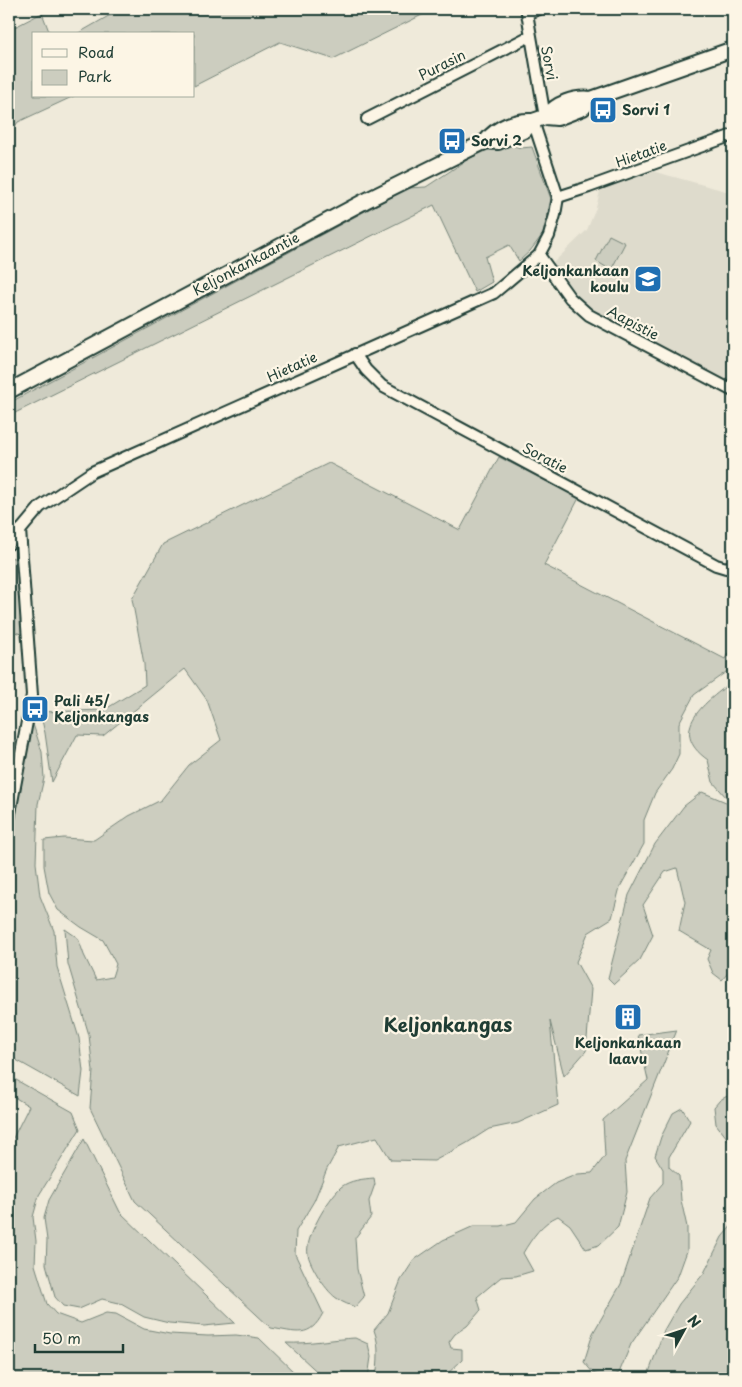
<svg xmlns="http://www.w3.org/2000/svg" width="742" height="1387" viewBox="0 0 742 1387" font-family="'Playpen Sans',sans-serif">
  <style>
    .built { fill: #dedbcc }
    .green { fill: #cccdbf; stroke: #76857a }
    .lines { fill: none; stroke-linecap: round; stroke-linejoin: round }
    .minor-casing { stroke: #1f3d34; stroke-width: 14 }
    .secondary-casing { stroke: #1f3d34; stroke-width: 18 }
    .minor { stroke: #fcf5e5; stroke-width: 10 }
    .secondary { stroke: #fcf5e5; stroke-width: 14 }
    .labels { text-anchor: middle; stroke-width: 4.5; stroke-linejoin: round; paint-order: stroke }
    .street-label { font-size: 14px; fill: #1f3d34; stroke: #fcf5e5 }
    .poi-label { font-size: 14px; font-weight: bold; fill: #1f3d34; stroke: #fcf5e5; text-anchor: start }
    .district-label { font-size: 19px; font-weight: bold; fill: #1f3d34; stroke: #fcf5e5 }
  </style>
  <rect width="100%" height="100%" fill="#efeada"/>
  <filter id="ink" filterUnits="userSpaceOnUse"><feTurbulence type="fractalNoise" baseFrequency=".02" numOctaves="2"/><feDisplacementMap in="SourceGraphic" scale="10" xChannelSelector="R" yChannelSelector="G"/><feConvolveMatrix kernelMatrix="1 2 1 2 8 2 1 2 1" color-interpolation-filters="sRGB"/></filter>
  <g filter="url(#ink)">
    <!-- built -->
    <polygon class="built" points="652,171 733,193 733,384 592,311 573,294 552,264 587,230 596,208 600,191"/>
    <!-- green -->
    <g class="green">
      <polygon points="109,9 432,9 432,10 333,59 280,42 194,86 194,34 77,34 112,14"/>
      <polygon points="42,13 50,34 34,34 34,96 74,96 18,122 9,135 9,30"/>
      <polygon points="509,141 511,145 521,148 532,147 551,199 543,234 530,251 519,261 509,245 485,257 492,282 475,292 434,205 9,416 9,403 408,188 426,187 470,158"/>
      <polygon points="609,235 625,243 611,270 596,261"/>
      <path d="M499,457L579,498L544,565L725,659L733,644V667L694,695L679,723V754L672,769L655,793L644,820V844L620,887L612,918L588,933L576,962L591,989L586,1051L564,1076L550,1021L558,1105L518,1123L489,1129L467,1143L434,1161L391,1160L377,1137L339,1147L327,1169L314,1201L296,1231L295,1254L323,1313C310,1339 296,1332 271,1328L135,1201L90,1108L93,1071L89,1035L68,964L65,929L78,938L84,955L96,980L112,977L116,964L103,940L81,927L58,910L49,893L44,866V840L64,838L94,840L129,816L161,800L189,765L221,740L207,700L185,669L103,736L77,735L52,782L45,733L40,712L104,710L145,685L144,664L132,599L163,544L329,463L460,530Z"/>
      <polygon points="9,557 18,559 24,635 9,630"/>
      <path d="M733,681V796L726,797L713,782L708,760C665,730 707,701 733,681Z"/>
      <polygon points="31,718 42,752 44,778 38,804 36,863 40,896 54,931 57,967 79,1038 83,1071 80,1096 9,1056 9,864"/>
      <polygon points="702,792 733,805 733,896 727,912 733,932 732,968 722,980 713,973 707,959 711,950 679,931 685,902 677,868 665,872 643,905 653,935 640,960 614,984 608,978 629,895 655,844 684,806"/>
      <path d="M677,1030L625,1161L627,1192L618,1227L599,1245L586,1249L570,1225L558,1216C542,1223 532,1238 523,1253L533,1271L516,1276L501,1277L477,1297L481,1310L467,1326L455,1334L449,1342L451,1348L462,1349V1360L443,1378H376C378,1362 380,1346 374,1330L388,1313L401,1280L414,1260L443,1240L474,1226H500L516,1222L535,1199L556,1183L578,1174L592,1173L605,1156L603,1120L648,1080L638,1035Z"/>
      <polygon points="9,1076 73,1112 80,1129 39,1195 33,1217 36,1241 35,1265 47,1304 56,1314 81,1323 106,1313 116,1314 144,1329 170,1334 208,1336 236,1335 259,1338 300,1378 9,1378 9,1146 29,1106 9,1094"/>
      <polygon points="733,1093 733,1150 727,1138 716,1124 714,1107 720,1100"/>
      <polygon points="682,1108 690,1121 669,1157 669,1167 679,1176 681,1200 687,1227 687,1251 678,1276 631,1344 619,1373 607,1378 593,1373 584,1362 593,1333 621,1284 650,1198 663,1183 663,1169 655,1156 661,1137 673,1113"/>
      <polygon points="84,1139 120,1212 235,1323 204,1326 169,1323 144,1317 119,1303 102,1299 79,1309 63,1306 55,1297 46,1264 47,1240 44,1218 49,1200"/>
      <path d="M374,1178L375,1184L369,1201L371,1217L355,1238L357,1269L364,1297L355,1307C350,1305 343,1303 338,1299C327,1293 311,1267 308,1255C304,1238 328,1199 341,1187C350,1180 363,1179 374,1178Z"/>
      <polygon points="733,1224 733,1378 647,1378 664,1330 679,1304 704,1273 722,1237"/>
      <path d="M355,1338L368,1344L371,1357L368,1378H324L286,1343C309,1344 332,1339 355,1338Z"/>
    </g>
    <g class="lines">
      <defs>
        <g id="minor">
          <polyline points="539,9 527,13 545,117"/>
          <polyline points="367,119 530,36"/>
          <polyline points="558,197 589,187 733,135"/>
          <polyline points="539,255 570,298 589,315 733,391"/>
          <polyline points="355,354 366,370 382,386 716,565 726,568 733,565"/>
          <polyline points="9,544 40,507 92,472 494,293 539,255 549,236 555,215 558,197 533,121"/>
          <polyline points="9,818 32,695 20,530"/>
        </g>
        <g id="secondary">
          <path d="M545,117C557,103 574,97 591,99"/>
          <polyline points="486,141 498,142 525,130 533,121 545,117 557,118 583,108 591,99 733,49"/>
          <path d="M9,391L365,201L486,141C497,127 515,120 533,121"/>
        </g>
      </defs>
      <!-- minor casing -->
      <use href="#minor" class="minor-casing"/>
      <!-- secondary casing -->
      <use href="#secondary" class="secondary-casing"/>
      <!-- minor -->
      <use href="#minor" class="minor"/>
      <!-- secondary -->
      <use href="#secondary" class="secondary"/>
    </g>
  </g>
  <!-- icons -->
  <defs>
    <symbol id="bus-square" viewBox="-11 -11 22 22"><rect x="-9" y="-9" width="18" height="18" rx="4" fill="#1f6fb2" stroke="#fcf5e5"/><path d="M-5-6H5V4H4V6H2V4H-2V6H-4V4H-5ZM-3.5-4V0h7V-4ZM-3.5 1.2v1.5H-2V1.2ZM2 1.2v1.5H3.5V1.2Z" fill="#fff"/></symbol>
    <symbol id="school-square" viewBox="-11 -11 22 22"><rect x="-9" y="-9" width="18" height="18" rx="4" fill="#1f6fb2" stroke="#fcf5e5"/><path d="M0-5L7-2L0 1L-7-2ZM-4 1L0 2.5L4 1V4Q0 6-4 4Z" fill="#fff"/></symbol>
    <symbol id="building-square" viewBox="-11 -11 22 22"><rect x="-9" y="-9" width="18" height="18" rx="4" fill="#1f6fb2" stroke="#fcf5e5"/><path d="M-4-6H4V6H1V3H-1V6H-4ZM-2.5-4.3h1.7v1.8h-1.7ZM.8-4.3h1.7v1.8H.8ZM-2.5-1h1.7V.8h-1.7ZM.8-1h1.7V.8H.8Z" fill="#fff"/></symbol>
  </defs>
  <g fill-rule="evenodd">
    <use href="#bus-square" x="587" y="94" width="32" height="32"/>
    <use href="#bus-square" x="436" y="125" width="32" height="32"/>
    <use href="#school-square" x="632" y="263" width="32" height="32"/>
    <use href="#bus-square" x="19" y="693" width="32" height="32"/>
    <use href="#building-square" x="612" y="1001" width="32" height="32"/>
  </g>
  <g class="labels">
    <!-- street labels -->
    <g class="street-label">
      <text transform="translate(549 63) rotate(80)" y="5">Sorvi</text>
      <text transform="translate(442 65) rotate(-27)" y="5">Purasin</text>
      <text transform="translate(641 154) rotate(-20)" y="5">Hietatie</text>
      <text transform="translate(246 264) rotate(-28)" y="5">Keljonkankaantie</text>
      <text transform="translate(633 323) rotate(28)" y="5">Aapistie</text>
      <text transform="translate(292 367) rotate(-24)" y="5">Hietatie</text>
      <text transform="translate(545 458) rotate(28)" y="5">Soratie</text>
    </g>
    <!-- poi labels -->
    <g class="poi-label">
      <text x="622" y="115">Sorvi 1</text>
      <text x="471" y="146">Sorvi 2</text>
      <text x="629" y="276" text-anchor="end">Keljonkankaan<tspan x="629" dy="16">koulu</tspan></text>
      <text x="54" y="706">Pali 45/<tspan x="54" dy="16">Keljonkangas</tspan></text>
      <text x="628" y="1048" text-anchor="middle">Keljonkankaan<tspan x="628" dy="16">laavu</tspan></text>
    </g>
    <!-- district labels -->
    <g class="district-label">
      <text x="448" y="1032">Keljonkangas</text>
    </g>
  </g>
  <!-- margin -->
  <rect width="742" height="1387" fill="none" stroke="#fcf5e5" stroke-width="30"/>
  <rect x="15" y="15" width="712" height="1357" fill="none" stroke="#1f3d34" stroke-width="2" filter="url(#ink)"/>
  <!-- legend -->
  <rect x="32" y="32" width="162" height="65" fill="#fcf5e5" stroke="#a4ab9e"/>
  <rect x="42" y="49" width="25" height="8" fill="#fcf5e5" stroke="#a4ab9e"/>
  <text x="78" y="58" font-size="15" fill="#1f3d34">Road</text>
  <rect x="42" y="70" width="25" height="15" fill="#cccdbf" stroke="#a4ab9e"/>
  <text x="78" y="82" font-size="15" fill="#1f3d34">Park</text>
  <!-- north arrow -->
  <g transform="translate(684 1330) rotate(50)" stroke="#fcf5e5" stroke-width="4" paint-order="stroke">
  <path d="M0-4L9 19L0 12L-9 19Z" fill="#1f3d34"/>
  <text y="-8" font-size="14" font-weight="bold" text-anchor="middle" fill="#1f3d34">N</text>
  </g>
  <!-- scale -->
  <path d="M35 1344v8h88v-8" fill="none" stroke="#1f3d34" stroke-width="2.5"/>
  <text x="42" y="1344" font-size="15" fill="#1f3d34" stroke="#fcf5e5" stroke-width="4" paint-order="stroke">50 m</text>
</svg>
